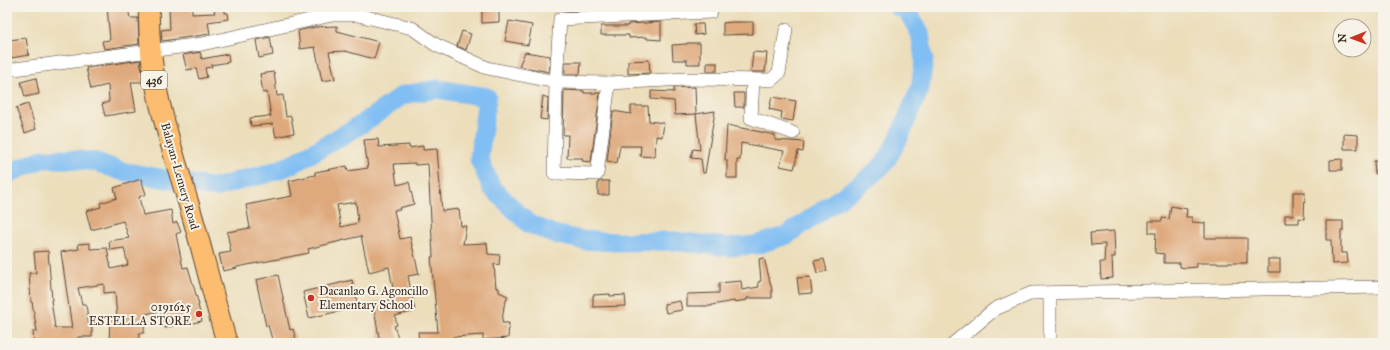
<svg xmlns="http://www.w3.org/2000/svg" width="1390" height="350" viewBox="0 0 1390 350" font-family="'IM FELL Great Primer',serif">
  <style>
    .lines { fill: none; stroke-linecap: round; stroke-linejoin: round }
    .river { stroke: #80bef3; stroke-width: 19 }
    .building { fill: #dea97c; fill-rule: evenodd }
    .minor-casing { stroke: #564536; stroke-width: 14 }
    .primary-casing { stroke: #564536; stroke-width: 22 }
    .minor { stroke: #fff; stroke-width: 13 }
    .primary { stroke: #fcbd6f; stroke-width: 20 }
    .poi-dot { fill: #c8321e; stroke: #f7f3e8; stroke-width: 1.5 }
    .labels { text-anchor: middle; stroke-width: 4; stroke-linejoin: round; paint-order: stroke }
    .shield { fill: #f7f3e8; stroke: #73665b; stroke-width: 1 }
    .shield-label { font-size: 11px; font-weight: bold; fill: #3b2a1e }
    .street-label { font-size: 12px; fill: #3b2a1e; stroke: #f7f3e8 }
    .poi-label { font-size: 12px; fill: #3b2a1e; stroke: #f7f3e8; text-anchor: start }
  </style>
  <rect width="100%" height="100%" fill="#f7f3e8"/>
  <filter id="ink" filterUnits="userSpaceOnUse"><feTurbulence type="fractalNoise" baseFrequency=".025" numOctaves="2"/><feDisplacementMap in="SourceGraphic" scale="8" xChannelSelector="R" yChannelSelector="G"/><feConvolveMatrix kernelMatrix="1 2 1 2 8 2 1 2 1" color-interpolation-filters="sRGB"/></filter>
  <filter id="wash" filterUnits="userSpaceOnUse"><feTurbulence type="fractalNoise" baseFrequency=".012" numOctaves="4" result="noise"/><feDisplacementMap in="SourceGraphic" scale="16" xChannelSelector="R" yChannelSelector="G"/><feGaussianBlur stdDeviation="0.9" result="paint"/><feColorMatrix in="noise" values="0 0 0 0 0 0 0 0 0 0 0 0 0 0 0 0 0 1.4 0 .05"/><feComposite in="paint" operator="in"/></filter>
  <g filter="url(#wash)">
    <rect width="100%" height="100%" fill="#ecdebb"/>
    <g class="lines">
      <!-- river -->
      <polyline class="river" points="7,174 42,159 69,159 96,162 121,171 216,188 241,180 266,174 291,165 362,124 403,95 437,89 487,97 479,159 492,188 529,224 554,234 581,240 618,242 672,241 729,247 756,245 787,235 863,182 884,164 898,140 920,88 924,60 920,33 906,9 898,7"/>
    </g>
    <g id="blocks">
      <!-- building -->
      <g class="building">
        <polygon points="107,7 128,7 130,18 138,18 139,44 104,49 102,41 110,40"/>
        <polygon points="169,7 192,7 192,14 215,13 214,10 225,9 225,13 228,13 229,19 208,22 210,34 162,41 161,30 170,29"/>
        <polygon points="560,7 591,7 591,10 561,11"/>
        <polygon points="499,10 499,22 482,23 482,11"/>
        <polygon points="509,21 532,25 528,45 505,41"/>
        <polygon points="661,22 661,40 647,39 647,37 629,38 629,35 601,35 601,26 628,26 628,24"/>
        <polygon points="732,22 753,22 753,34 723,35 723,23"/>
        <polygon points="694,24 703,24 704,34 695,35"/>
        <polygon points="337,26 337,31 379,42 374,59 345,51 329,52 335,79 322,81 315,47 300,49 298,31 315,27"/>
        <polygon points="462,31 471,34 466,50 457,46"/>
        <polygon points="270,37 273,55 259,58 256,40"/>
        <polygon points="26,38 29,55 11,58 9,40"/>
        <polygon points="687,43 700,43 700,64 687,64 687,60 673,60 672,45 687,44"/>
        <polygon points="200,52 202,59 228,54 229,62 211,65 212,67 205,68 207,77 199,79 196,68 187,70 183,55"/>
        <polygon points="525,52 550,56 549,72 519,66"/>
        <polygon points="753,52 767,53 765,72 751,72"/>
        <polygon points="140,60 144,82 131,82 136,111 105,116 102,104 109,102 108,85 91,89 86,68"/>
        <polygon points="649,60 650,73 628,74 628,61"/>
        <polygon points="565,62 581,62 580,74 565,74"/>
        <rect x="707" y="63" width="10" height="8"/>
        <polygon points="274,72 277,96 283,95 286,117 291,116 294,133 276,137 273,124 251,126 250,118 271,116 267,92 263,93 260,74"/>
        <polygon points="36,78 39,94 25,97 21,82"/>
        <polygon points="695,87 696,114 675,115 674,101 651,99 651,91 674,92 674,88"/>
        <polygon points="564,90 584,91 584,93 600,93 591,162 582,161 583,158 567,158 568,135 563,135"/>
        <polygon points="734,93 744,93 744,107 735,107"/>
        <polygon points="543,96 548,98 547,120 540,119"/>
        <polygon points="772,97 796,101 793,121 781,119 782,112 769,109"/>
        <polygon points="28,104 36,129 25,133 16,108"/>
        <polygon points="631,106 648,106 649,121 664,123 662,137 656,136 655,157 640,156 641,146 620,146 617,163 607,161 613,111 631,114"/>
        <polygon points="715,111 705,173 703,173 701,159 691,158 693,149 700,150 696,114"/>
        <polygon points="727,125 775,135 775,140 804,142 803,152 798,151 794,169 780,166 784,151 741,143 740,160 737,160 737,178 727,178 727,160 725,160"/>
        <polygon points="1344,134 1358,135 1358,149 1344,149"/>
        <path d="M378,139L379,147L409,145V148L423,146V150L437,149L442,211L459,209L461,226H466L463,244L487,243L488,254L500,255L499,265L494,264L496,288H499V292L508,296L504,306L502,323H509L508,338L483,340V335L453,337L454,340L437,342V343H419L418,332H438L431,257H433L428,164L415,165V163L394,164L397,185L409,182L414,204L399,208L400,210H394L400,239L410,237L419,274L408,276L415,311L395,316L397,325L394,326L400,343H380L373,303L395,299L389,267L369,272L361,236L308,249L309,253L237,267V268L223,271L219,254L231,252L227,232L250,228L246,205L292,196L289,181L315,175V172L347,166L348,171L368,168L364,140ZM356,202L358,223L341,227L337,205Z"/>
        <polygon points="1342,159 1342,170 1330,170 1330,160"/>
        <polygon points="1374,161 1383,161 1383,173 1375,174"/>
        <polygon points="141,179 146,194 139,197 143,215 171,210 173,224 177,222 181,232 176,234 183,268 188,267 199,305 198,305 202,321 188,324 187,322 165,328 161,311 145,314 144,333 139,333 139,343 109,343 110,319 117,319 115,292 104,293 104,284 78,288 82,304 86,304 89,327 92,327 92,337 78,337 78,343 34,343 33,331 37,331 32,302 31,302 29,273 36,273 34,252 48,251 52,300 51,300 55,328 72,328 61,252 79,249 78,244 90,243 90,249 107,248 111,269 128,265 124,248 110,250 109,241 129,238 123,221 91,230 86,211 101,207 100,203 117,198 114,188"/>
        <polygon points="601,181 609,181 609,195 598,195 598,182"/>
        <polygon points="1293,192 1305,192 1304,219 1299,218 1299,223 1285,223 1285,215 1293,215"/>
        <polygon points="1171,206 1187,209 1186,217 1192,217 1192,222 1205,223 1205,238 1247,238 1247,263 1197,263 1197,267 1186,268 1180,267 1180,263 1164,263 1164,254 1155,253 1156,233 1149,233 1149,221 1162,221 1162,218 1169,219"/>
        <polygon points="1326,221 1343,221 1343,231 1341,231 1341,253 1347,253 1348,263 1332,264 1331,240 1326,240"/>
        <polygon points="1114,231 1115,257 1112,257 1113,278 1101,279 1100,262 1104,262 1105,244 1091,245 1090,233"/>
        <polygon points="764,258 772,290 772,298 747,298 747,300 734,302 734,301 712,305 712,306 687,306 687,294 719,293 719,283 741,281 742,290 759,287 758,282 761,281 759,259"/>
        <polygon points="824,259 827,271 817,273 814,261"/>
        <rect x="1268" y="259" width="12" height="13"/>
        <polygon points="278,275 290,330 293,329 297,343 273,343 268,325 266,326 256,280"/>
        <polygon points="810,277 812,293 799,294 797,278"/>
        <polygon points="352,280 358,307 309,318 303,292"/>
        <polygon points="610,294 610,296 625,295 626,306 593,307 593,295"/>
        <polygon points="680,301 682,310 666,313 664,304"/>
      </g>
    </g>
  </g>
  <g filter="url(#ink)">
    <use href="#blocks" fill-opacity="0" stroke="#564536" stroke-width="1"/>
    <g class="lines">
      <defs>
        <g id="minor">
          <polyline points="7,70 202,44 332,15 358,15 412,28 436,45 487,68 556,82 609,83 687,79 771,80 779,73 786,30"/>
          <polyline points="753,80 751,118 793,133"/>
          <polyline points="609,83 597,174 554,173 556,82 560,19 711,12"/>
          <polyline points="1050,293 1050,343"/>
          <polyline points="954,343 995,309 1032,293 1383,287"/>
        </g>
        <path id="primary" d="M149,7C147,78 169,138 189,205C203,251 213,297 227,343"/>
      </defs>
      <!-- minor casing -->
      <use href="#minor" class="minor-casing"/>
      <!-- primary casing -->
      <use href="#primary" class="primary-casing"/>
      <!-- minor -->
      <use href="#minor" class="minor"/>
      <!-- primary -->
      <use href="#primary" class="primary"/>
    </g>
  </g>
  <!-- markers -->
  <g class="poi-dot">
    <circle cx="311" cy="298" r="4"/>
    <circle cx="199" cy="314" r="4"/>
  </g>
  <g class="labels">
    <!-- shield labels -->
    <rect class="shield" x="141" y="71" width="26" height="18" rx="3"/>
    <g class="shield-label">
      <text x="154" y="84">436</text>
    </g>
    <!-- street labels -->
    <g class="street-label">
      <text transform="translate(180 176) rotate(74)" y="4">Balayan-Lemery Road</text>
    </g>
    <!-- poi labels -->
    <g class="poi-label">
      <text x="319" y="295">Dacanlao G. Agoncillo<tspan x="319" dy="14">Elementary School</tspan></text>
      <text x="191" y="311" text-anchor="end">0191625<tspan x="191" dy="14">ESTELLA STORE</tspan></text>
    </g>
  </g>
  <!-- margin -->
  <rect width="1390" height="350" fill="none" stroke="#f7f3e8" stroke-width="24"/>
  <!-- north arrow -->
  <g transform="translate(1352 38) rotate(269)"><circle r="19" fill="#f7f3e8" stroke="#aca397"/>
  <path d="M0-3L7 15L0 10L-7 15Z" fill="#c8321e"/>
  <text y="-6" font-size="11" font-weight="bold" text-anchor="middle" fill="#3b2a1e">N</text>
  </g>
</svg>
